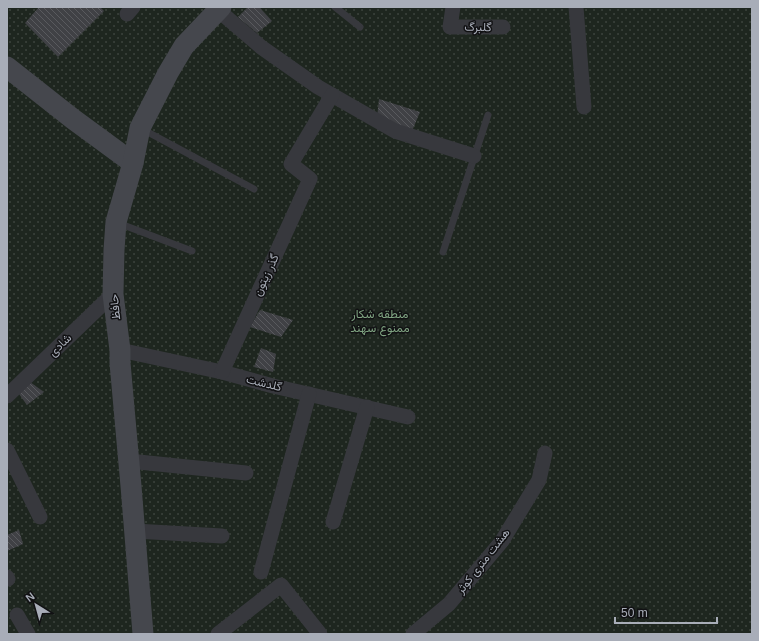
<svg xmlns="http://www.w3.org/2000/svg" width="759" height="641" viewBox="0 0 759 641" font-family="Arial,Vazirmatn,sans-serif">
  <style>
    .green { fill: url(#green-dots) }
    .building { fill: url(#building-back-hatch) }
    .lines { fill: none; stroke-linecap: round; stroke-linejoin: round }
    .lane { stroke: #37383d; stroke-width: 7 }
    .street { stroke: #37383d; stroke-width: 15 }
    .secondary { stroke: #45474d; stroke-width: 21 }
    .labels { text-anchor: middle; stroke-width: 3; stroke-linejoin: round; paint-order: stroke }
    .street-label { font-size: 12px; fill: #a8adb8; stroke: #111113 }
    .park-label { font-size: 12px; fill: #7fa381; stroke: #111113 }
  </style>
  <defs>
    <pattern id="green-dots" width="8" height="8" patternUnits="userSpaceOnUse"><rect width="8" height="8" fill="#1e261f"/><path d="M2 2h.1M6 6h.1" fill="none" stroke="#3c433d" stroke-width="1.8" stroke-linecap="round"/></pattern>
    <pattern id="building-back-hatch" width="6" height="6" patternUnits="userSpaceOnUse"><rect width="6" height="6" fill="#404145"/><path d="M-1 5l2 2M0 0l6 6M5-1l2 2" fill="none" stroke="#595a5e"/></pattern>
  </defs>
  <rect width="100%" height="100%" fill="#161618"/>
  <!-- green -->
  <rect class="green" x="7" y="7" width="745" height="627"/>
  <!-- building -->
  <g class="building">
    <polygon points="39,7 100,7 104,11 58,57 25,23"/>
    <polygon points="248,7 259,7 272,21 257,33 238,17"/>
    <polygon points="379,99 420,112 412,131 377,118"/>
    <polygon points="260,310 293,320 281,337 250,327"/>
    <polygon points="261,348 276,354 273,372 254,367"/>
    <polygon points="30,382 44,392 27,405 19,394"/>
    <polygon points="19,530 23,544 7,551 7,535"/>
  </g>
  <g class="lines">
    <!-- lane -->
    <g class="lane">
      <polyline points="335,7 360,27"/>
      <polyline points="142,129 254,189"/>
      <polyline points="118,223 192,251"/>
      <polyline points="443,252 488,115"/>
    </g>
    <!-- street -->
    <g class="street">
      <polyline points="453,7 450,27 503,27"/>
      <polyline points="576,7 584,107"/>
      <polyline points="218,10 261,47 318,87 395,131 474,156"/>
      <polyline points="127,14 133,7"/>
      <polyline points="120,350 222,372 273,386 408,417"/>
      <polyline points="222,372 310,179 291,164 332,95"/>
      <polyline points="7,396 113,294"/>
      <polyline points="7,450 40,517"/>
      <polyline points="129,461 246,473"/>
      <polyline points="333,522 367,407"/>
      <polyline points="135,531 222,536"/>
      <polyline points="261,572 309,394"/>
      <polyline points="7,577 8,579"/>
      <polyline points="17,615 28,634"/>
      <polyline points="218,634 281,585 320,634"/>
      <polyline points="413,634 449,604 502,541 539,480 545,453"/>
    </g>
    <!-- secondary -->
    <g class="secondary">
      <polyline points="7,67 73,119 133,163"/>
      <polyline points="143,634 131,486 120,363 120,350 113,294 114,250 116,222 133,163 140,128 168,73 184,46 221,7"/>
    </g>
  </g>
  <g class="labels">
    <!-- street labels -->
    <g class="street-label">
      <text transform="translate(478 27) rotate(1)" y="4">گلبرگ</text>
      <text transform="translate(266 275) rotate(-65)" y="4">گذر زیتون</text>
      <text transform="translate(115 307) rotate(-96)" y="4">حافظ</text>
      <text transform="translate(60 345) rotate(-44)" y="4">شادی</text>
      <text transform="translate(264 383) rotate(14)" y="4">گلدشت</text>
      <text transform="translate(483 561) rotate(-52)" y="4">هشت متری کوثر</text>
    </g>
    <!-- park labels -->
    <g class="park-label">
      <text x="380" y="318">منطقه شکار<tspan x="380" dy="14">ممنوع سهند</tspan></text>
    </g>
  </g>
  <!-- border -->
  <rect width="759" height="641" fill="none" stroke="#a8adb8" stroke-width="16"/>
  <!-- north arrow -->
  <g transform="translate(36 605) rotate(323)" stroke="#111113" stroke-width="3" paint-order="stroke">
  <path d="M0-3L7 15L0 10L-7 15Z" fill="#a8adb8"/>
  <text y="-6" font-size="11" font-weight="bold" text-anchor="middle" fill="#a8adb8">N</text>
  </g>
  <!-- scale -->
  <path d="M615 617v6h102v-6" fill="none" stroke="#a8adb8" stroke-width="2"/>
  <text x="621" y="617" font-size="12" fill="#a8adb8" stroke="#111113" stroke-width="3" paint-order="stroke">50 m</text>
</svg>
